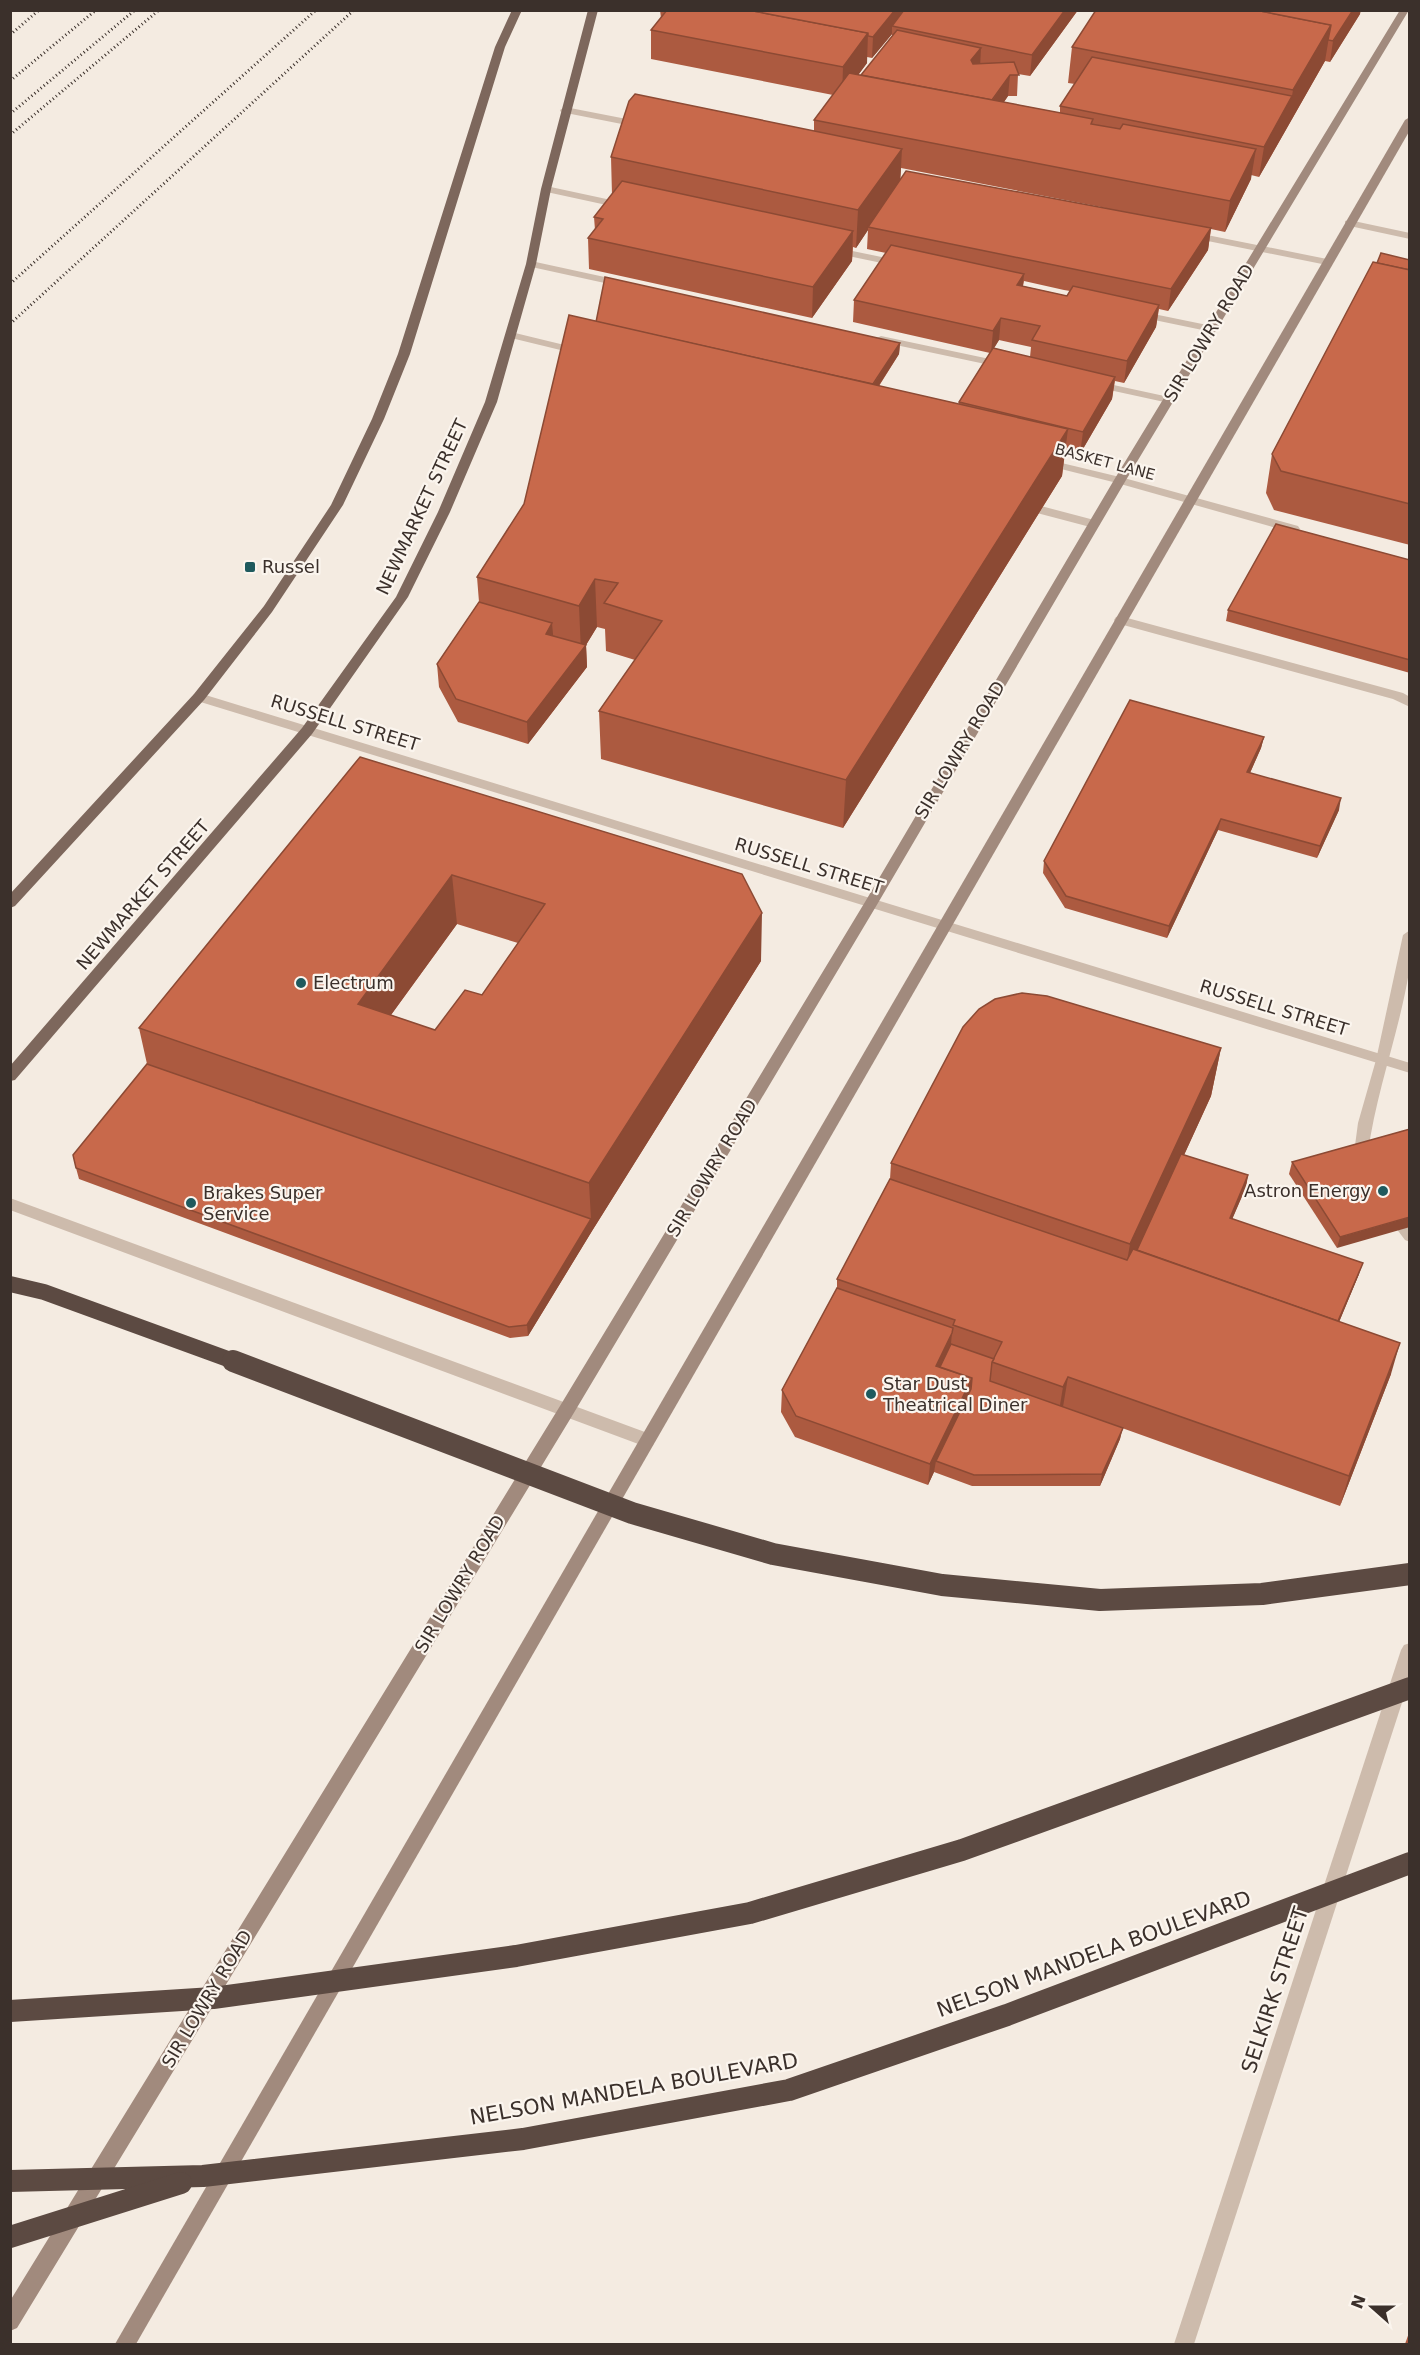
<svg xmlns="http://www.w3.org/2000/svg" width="1420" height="2355" viewBox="0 0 1420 2355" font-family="'DejaVu Sans',sans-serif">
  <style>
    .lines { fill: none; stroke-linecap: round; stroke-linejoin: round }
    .lane { fill: #cdbbac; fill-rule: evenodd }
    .street { fill: #cdbbac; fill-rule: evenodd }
    .secondary { fill: #a18a7d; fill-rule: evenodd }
    .primary { fill: #7d675c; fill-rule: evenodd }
    .rail { stroke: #3b302b; stroke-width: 3; stroke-dasharray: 1 3; stroke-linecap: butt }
    .highway-bridge-far1 { stroke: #5c4a42; stroke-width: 16 }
    .highway-bridge { stroke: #5c4a42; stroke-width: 22 }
    .wall { fill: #ac5a40; fill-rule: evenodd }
    .shaded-wall { fill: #8c4a34 }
    .building { fill: #c8694b; stroke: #8c4a34; stroke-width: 1.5; fill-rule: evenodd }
    .poi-dot { fill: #1f5a5e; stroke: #fbf5ee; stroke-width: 2 }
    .labels { text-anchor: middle; stroke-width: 4.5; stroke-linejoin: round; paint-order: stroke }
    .far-street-label { font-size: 15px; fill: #3b302b; stroke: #fbf5ee }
    .street-label { font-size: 18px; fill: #3b302b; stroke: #fbf5ee }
    .poi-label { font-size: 18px; fill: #3b302b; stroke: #fbf5ee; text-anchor: start }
    .near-street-label { font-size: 21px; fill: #3b302b; stroke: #fbf5ee }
  </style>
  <rect width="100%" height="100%" fill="#f4ebe1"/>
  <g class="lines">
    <!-- lane -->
    <g class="lane">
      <polygon points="1349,220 1410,233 1410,239 1345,225 1345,221"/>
      <polygon points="1041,506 1098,521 1100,524 1094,528 1037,513 1035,510"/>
      <polygon points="1120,616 1403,693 1410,697 1410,707 1393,699 1116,623 1114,620 1116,617"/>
      <path d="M1410,930C1410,944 1411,959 1409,972C1399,1033 1376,1092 1368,1153L1366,1157H1356L1354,1153L1358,1123L1376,1060L1403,935Z"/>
      <polygon points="1404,1222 1410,1224 1410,1242 1405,1240 1396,1228 1399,1224"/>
    </g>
    <!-- street -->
    <g class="street">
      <polygon points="565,107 642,122 647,125 642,128 561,112 560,110"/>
      <polygon points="546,186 625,203 630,206 625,209 542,191 541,189"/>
      <polygon points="1192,232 1327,259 1332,262 1327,265 1188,237 1187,235"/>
      <polygon points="833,247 901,261 906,264 901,267 829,252 828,250"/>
      <polygon points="531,261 623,281 628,284 623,287 527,266 527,262"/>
      <polygon points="1139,311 1212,326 1218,329 1212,332 1135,316 1135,312"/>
      <polygon points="511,332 585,350 587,352 581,355 507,337 505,335"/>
      <polygon points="881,336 1004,362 1010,365 1004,368 877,341 875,339"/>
      <polygon points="1095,381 1169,397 1175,400 1169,403 1091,386 1089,384"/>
      <polygon points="1045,459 1124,478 1298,526 1300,529 1294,533 1117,483 1041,464 1039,462"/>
      <polygon points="199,693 1410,1063 1410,1073 194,700 193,697 194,694"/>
      <polygon points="10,1198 653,1435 655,1440 653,1445 647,1447 641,1445 10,1210"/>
      <polygon points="1410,1643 1410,1678 1194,2344 1174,2344 1401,1650 1404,1645"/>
    </g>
    <!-- secondary -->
    <g class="secondary">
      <polygon points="1400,10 1409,10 1126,480 878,903 572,1416 17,2328 10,2331 10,2301 560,1406 865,902 1114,480"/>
      <polygon points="1410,117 1410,130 136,2344 115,2344 1405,120"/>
    </g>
    <!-- primary -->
    <g class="primary">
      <polygon points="512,10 522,10 505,47 410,354 384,419 343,505 272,612 204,700 15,906 10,908 10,894 194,694 264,606 331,505 372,419 398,354 495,47"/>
      <polygon points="588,10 598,10 551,189 536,264 497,402 450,512 408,597 312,734 15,1080 10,1081 10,1066 302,728 396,597 438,512 485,402 526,264 541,189"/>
    </g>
    <!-- rail -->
    <g class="rail">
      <polyline points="10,35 39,10"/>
      <polyline points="10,81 96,10"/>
      <polyline points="10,114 135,10"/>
      <polyline points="10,135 159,10"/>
      <polyline points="10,284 316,10"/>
      <polyline points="10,324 354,10"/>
    </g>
    <!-- highway-bridge-far1 -->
    <polyline class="highway-bridge-far1" points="10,1284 44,1292 236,1362"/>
    <!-- highway-bridge -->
    <g class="highway-bridge">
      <polyline points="233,1361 632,1513 773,1554 942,1585 1100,1600 1262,1594 1410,1574"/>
      <polyline points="10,2011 213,1998 516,1956 750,1913 962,1850 1410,1688"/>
      <polyline points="10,2181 203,2176 523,2139 789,2090 1007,2015 1410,1863"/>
      <polyline points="10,2237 181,2183"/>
    </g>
  </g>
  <!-- wall -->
  <g class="wall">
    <path d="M660,10H1078L1030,76L1018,74L1017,96H1008L1004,102L1060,113V106L1075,84L1068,83L1072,47L1360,14L1330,62L1325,61L1259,177L1251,175V179L1225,232L1211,229L1208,250L1168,311L1159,309L1156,327L1124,383L1115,381L1112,399L1080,454L1065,450L1062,476L843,828L601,759L599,711L635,660L606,651L605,629L597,627L586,645L587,667L528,744L458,722L439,687L437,664L479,602L477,577L524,504L596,322L900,343L899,354L879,386L959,404V402L990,353L853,322L854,300L886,253L867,249L868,230L856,248L853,247L852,261L812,318L589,269L588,238L595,230L594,217L612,195L611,157L814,131V120L833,95L651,59V30L661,18ZM892,34V37L861,75H858L867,63V57L872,58ZM901,168L1106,208L900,180ZM1024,281L1064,290L1070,291L1067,296L1023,286ZM999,340L1031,347L1030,357L994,348Z"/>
    <polygon points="1410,260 1410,545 1274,510 1266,493 1272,454 1377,263"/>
    <polygon points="1410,560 1410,673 1226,621 1228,610"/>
    <polygon points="1264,737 1261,748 1250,773 1339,810 1317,858 1218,830 1167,938 1065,908 1043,873 1044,861"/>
    <path d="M360,757L761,961L592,1231L528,1336L510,1338L79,1179L76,1168L147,1064L139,1028ZM457,924L518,943L482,995L435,1030L391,1015Z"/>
    <polygon points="1221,1048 1211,1096 1184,1155 1248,1175 1246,1187 1232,1219 1359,1274 1339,1322 1391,1374 1340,1506 1122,1428 1120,1439 1100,1486 972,1486 934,1472 928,1485 795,1437 781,1412 782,1390 837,1288 837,1279 890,1179 891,1163"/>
    <polygon points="1410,1129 1337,1248 1289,1174 1292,1162"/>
    <polygon points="1410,2330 1410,2344 1405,2344"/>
  </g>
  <!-- shaded-wall -->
  <g class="shaded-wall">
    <polygon points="895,10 910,10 892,26 892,34 872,58 873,37"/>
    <polygon points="1065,10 1078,10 1030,76 1032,55"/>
    <polygon points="1353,10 1361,10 1360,14 1330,62 1333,41"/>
    <polygon points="1331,25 1325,61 1259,177 1264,147 1292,96 1293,90"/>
    <polygon points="868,33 867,63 842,97 843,67"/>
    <polygon points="981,48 980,69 970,82 971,60"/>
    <polygon points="1010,75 1008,96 988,125 990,104"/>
    <polygon points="902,149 900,186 868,227 868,230 856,248 858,210"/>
    <polygon points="1256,149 1251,179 1225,232 1230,201"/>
    <polygon points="1211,228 1208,250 1168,311 1171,289"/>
    <polygon points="853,231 852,261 812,318 813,287"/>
    <polygon points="1024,274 1022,296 1017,285"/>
    <polygon points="1159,305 1156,327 1124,383 1127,361"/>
    <polygon points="1001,318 999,340 991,353 993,331"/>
    <polygon points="900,343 899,354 867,404 868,393"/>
    <polygon points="1115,377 1112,399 1080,454 1083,432"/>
    <polygon points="1068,429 1062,476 843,828 846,780"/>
    <polygon points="595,579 597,627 586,645 587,667 528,744 527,722 581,652 579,606"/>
    <polygon points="552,623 554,645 546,634"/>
    <polygon points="1264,737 1261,748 1245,784 1247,772"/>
    <polygon points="1341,798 1339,810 1317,858 1320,846"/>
    <polygon points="1221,819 1218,830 1167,938 1169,926"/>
    <polygon points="452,875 457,924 364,1052 358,1004"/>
    <polygon points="762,913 761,961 592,1231 528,1336 527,1325 591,1219 589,1183"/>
    <polygon points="1221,1048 1211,1096 1122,1291 1130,1244"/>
    <polygon points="1248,1175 1246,1187 1228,1229 1230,1218"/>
    <polygon points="1410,1217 1410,1227 1337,1248 1340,1237"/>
    <polygon points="1363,1263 1359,1274 1327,1351 1330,1339"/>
    <polygon points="952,1333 950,1354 939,1378 936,1366"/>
    <polygon points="1400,1343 1391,1374 1340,1506 1349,1476"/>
    <polygon points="1068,1377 1063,1407 1058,1417 1063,1387"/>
    <polygon points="972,1378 969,1400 936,1461 934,1472 928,1485 930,1464"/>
    <polygon points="1123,1428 1120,1439 1100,1486 1102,1474"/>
  </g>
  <!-- building -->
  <g class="building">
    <polygon points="667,10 748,10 868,33 843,67 651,30"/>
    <polygon points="748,10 895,10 873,37 868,36 868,33"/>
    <polygon points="904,10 1065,10 1032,55 892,26"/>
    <polygon points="1096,10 1255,10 1331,25 1293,90 1072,47"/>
    <polygon points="1255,10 1353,10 1333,41 1328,40 1331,25"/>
    <polygon points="897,30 981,48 971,60 973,64 1014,62 1019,75 1010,75 992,100 861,75"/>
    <polygon points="1092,57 1292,96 1264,147 1060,106"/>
    <polygon points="849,73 1093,119 1091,124 1120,129 1123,124 1256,149 1230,201 814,120"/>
    <polygon points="635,94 902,149 858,210 611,157 629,101"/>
    <polygon points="906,171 1211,228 1171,289 868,227"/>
    <polygon points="622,181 853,231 813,287 588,238 603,219 594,217"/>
    <polygon points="891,245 1024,274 1017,285 1067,296 1073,286 1159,305 1127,361 1032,340 1040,326 1001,318 993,331 854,300"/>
    <polygon points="1381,253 1410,260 1410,270 1377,263"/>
    <polygon points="1373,262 1410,270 1410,504 1281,471 1272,454"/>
    <polygon points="605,277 900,343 873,384 596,322"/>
    <polygon points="569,315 1068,429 846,780 599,711 662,621 604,603 618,583 595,579 579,606 477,577 524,504"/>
    <polygon points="993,348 1115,377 1083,432 959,402"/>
    <polygon points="1276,524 1410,560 1410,660 1228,610"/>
    <polygon points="479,602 552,623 546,634 586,645 527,722 456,699 437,664"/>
    <polygon points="1130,700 1264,737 1247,772 1341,798 1320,846 1221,819 1169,926 1066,896 1044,861"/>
    <path d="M360,757L742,874L762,913L589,1183L139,1028ZM452,875L545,904L482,995L465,990L435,1030L358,1004Z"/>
    <polygon points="1022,993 1047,996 1221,1048 1130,1244 891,1163 963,1027 979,1009 995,999"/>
    <polygon points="147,1064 591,1219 527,1325 509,1327 76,1168 73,1155"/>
    <polygon points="1410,1129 1410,1217 1340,1237 1292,1162"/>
    <polygon points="1181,1154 1248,1175 1230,1218 1363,1263 1338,1321 1137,1250"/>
    <polygon points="890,1179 1127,1260 1133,1249 1400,1343 1349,1476 1068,1377 1063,1387 992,1362 1002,1342 953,1325 955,1320 837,1279"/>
    <polygon points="837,1288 953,1328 952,1333 936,1366 972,1378 930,1464 796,1416 782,1390"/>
    <polygon points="951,1344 994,1359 992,1362 990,1381 1123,1428 1102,1474 974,1475 936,1461 971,1389 972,1378 940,1367"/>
  </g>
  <!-- markers -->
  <g class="poi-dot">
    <rect x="244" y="561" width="12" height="12" rx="3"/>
    <circle cx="301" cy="983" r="6"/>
    <circle cx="1383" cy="1191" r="6"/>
    <circle cx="191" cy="1203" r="6"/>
    <circle cx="871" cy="1394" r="6"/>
  </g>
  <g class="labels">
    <!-- far-street labels -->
    <g class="far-street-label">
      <text transform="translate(1105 462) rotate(15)" y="5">BASKET LANE</text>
    </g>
    <!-- street labels -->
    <g class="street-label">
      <text transform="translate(1209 333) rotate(-59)" y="6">SIR LOWRY ROAD</text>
      <text transform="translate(422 507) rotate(-65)" y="6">NEWMARKET STREET</text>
      <text transform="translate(345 723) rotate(17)" y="6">RUSSELL STREET</text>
      <text transform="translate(960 750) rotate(-59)" y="6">SIR LOWRY ROAD</text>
      <text transform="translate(809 866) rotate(17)" y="6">RUSSELL STREET</text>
      <text transform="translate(143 895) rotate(-49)" y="6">NEWMARKET STREET</text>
      <text transform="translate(1274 1008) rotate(17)" y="6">RUSSELL STREET</text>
      <text transform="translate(712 1168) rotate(-59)" y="6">SIR LOWRY ROAD</text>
      <text transform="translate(460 1584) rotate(-59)" y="6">SIR LOWRY ROAD</text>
      <text transform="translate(207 1999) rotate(-59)" y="6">SIR LOWRY ROAD</text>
    </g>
    <!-- poi labels -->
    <g class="poi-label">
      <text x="262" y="573">Russel</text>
      <text x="313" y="989">Electrum</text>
      <text x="1371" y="1197" text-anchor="end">Astron Energy</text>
      <text x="203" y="1199">Brakes Super<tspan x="203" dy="21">Service</tspan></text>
      <text x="883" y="1390">Star Dust<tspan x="883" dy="21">Theatrical Diner</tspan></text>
    </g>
    <!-- near-street labels -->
    <g class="near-street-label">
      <text transform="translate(1094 1954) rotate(-20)" y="7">NELSON MANDELA BOULEVARD</text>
      <text transform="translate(1275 1990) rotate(-72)" y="7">SELKIRK STREET</text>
      <text transform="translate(634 2089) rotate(-10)" y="7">NELSON MANDELA BOULEVARD</text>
    </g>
  </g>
  <!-- border -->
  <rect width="1420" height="2355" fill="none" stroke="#3b302b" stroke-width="24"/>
  <!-- north arrow -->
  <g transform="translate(1372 2307) rotate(291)" stroke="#fbf5ee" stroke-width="4.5" paint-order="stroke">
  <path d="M0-4.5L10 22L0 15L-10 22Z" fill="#3b302b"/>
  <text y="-9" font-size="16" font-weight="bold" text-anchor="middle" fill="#3b302b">N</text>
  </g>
</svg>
